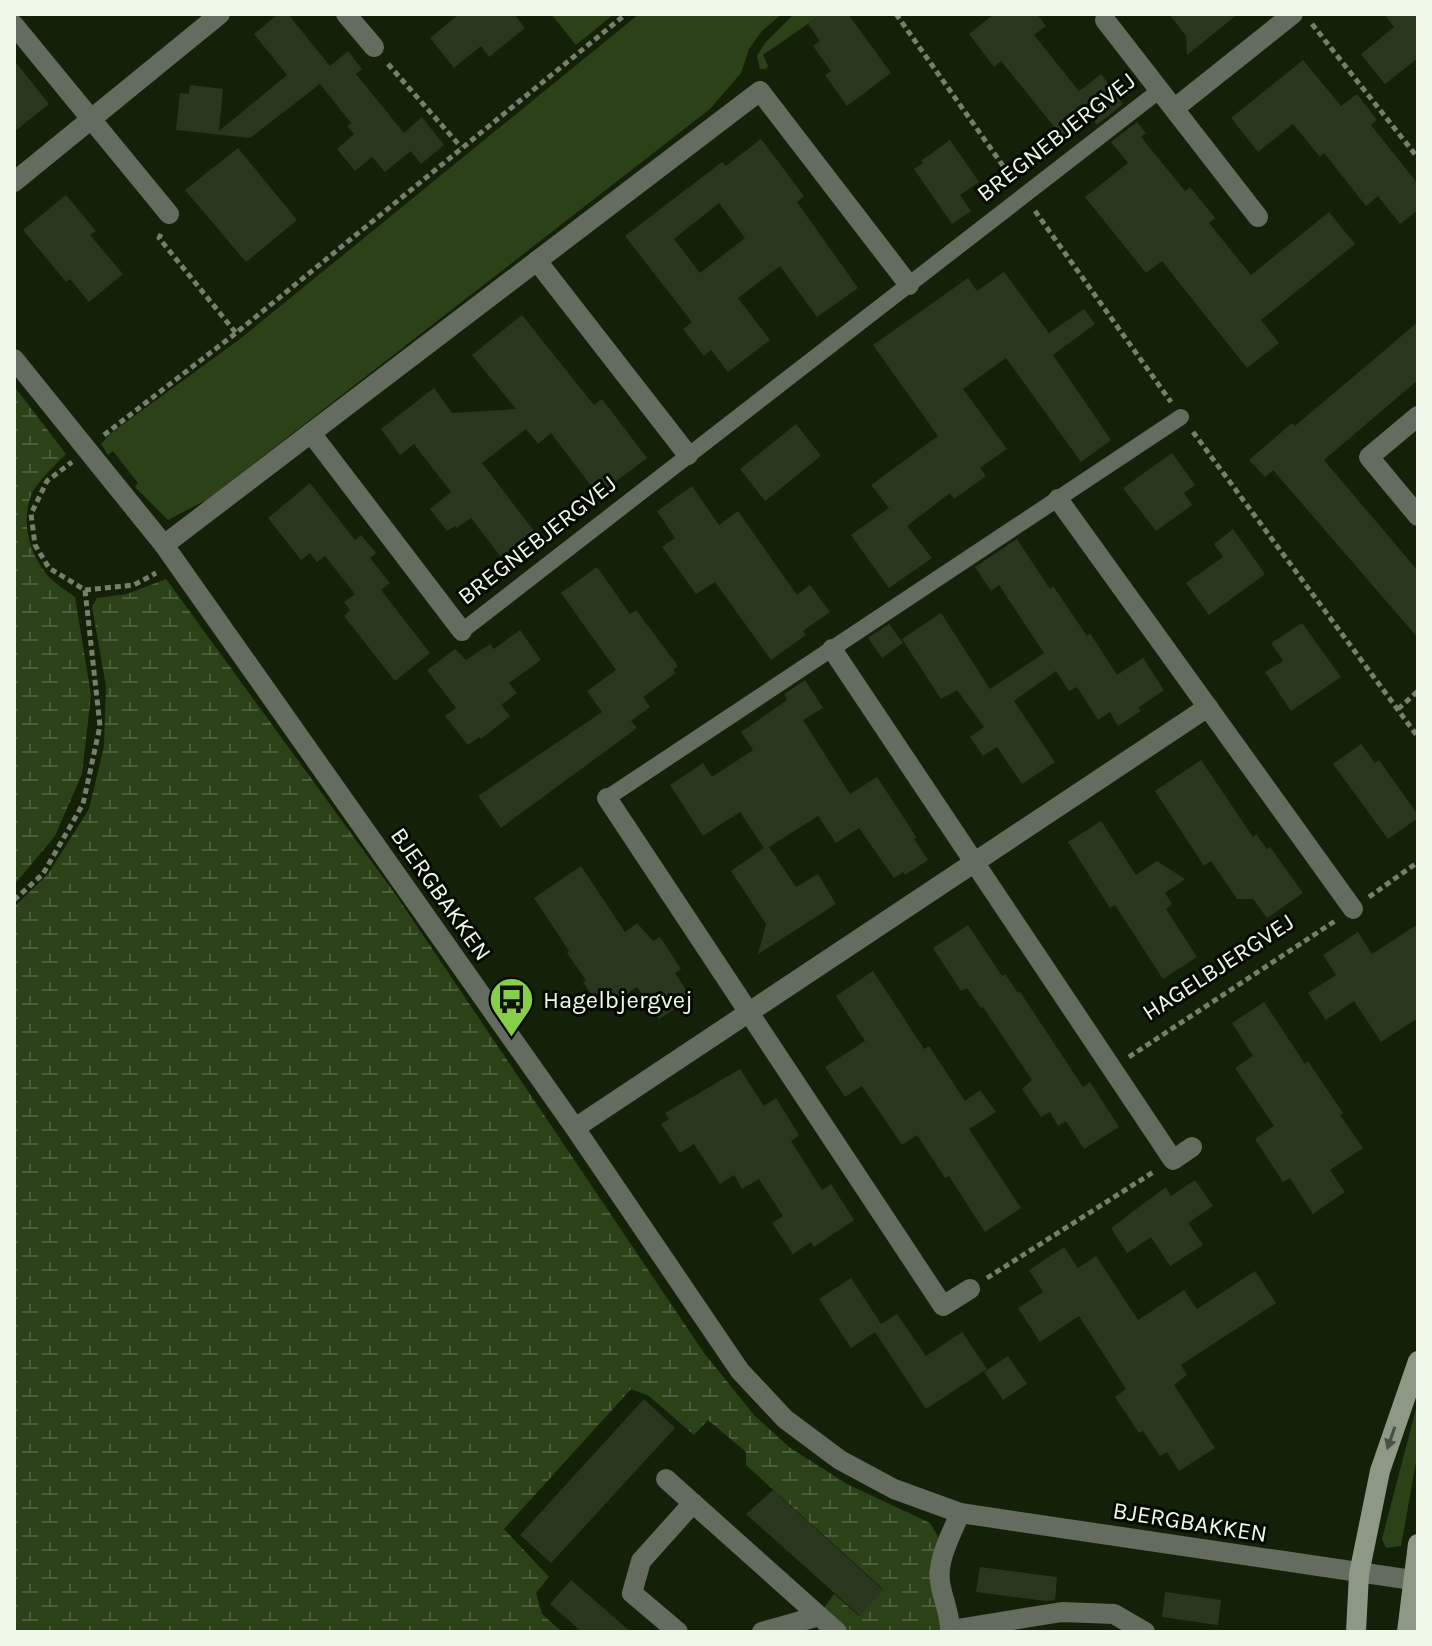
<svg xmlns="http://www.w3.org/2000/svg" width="1432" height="1646" viewBox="0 0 1432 1646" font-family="Karla,sans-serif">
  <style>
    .grass { fill: #2b4219 }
    .wetland { fill: url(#wetland-marsh) }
    .building { fill: #29371f; fill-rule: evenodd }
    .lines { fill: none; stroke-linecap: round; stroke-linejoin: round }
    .path { stroke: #74806c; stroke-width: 5; stroke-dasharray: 6 4; stroke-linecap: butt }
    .lane { stroke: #646b5f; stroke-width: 16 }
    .street { stroke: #646b5f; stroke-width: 20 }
    .secondary { stroke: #8d9985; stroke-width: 20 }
    .oneway { fill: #485144 }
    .labels { text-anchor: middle; stroke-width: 6; stroke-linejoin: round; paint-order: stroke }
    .street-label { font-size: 24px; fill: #eff8e9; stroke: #040902 }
    .poi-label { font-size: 24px; fill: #eff8e9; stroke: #040902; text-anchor: start }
  </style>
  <defs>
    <pattern id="wetland-marsh" width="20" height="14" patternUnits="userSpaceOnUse" patternTransform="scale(2)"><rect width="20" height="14" fill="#2b4219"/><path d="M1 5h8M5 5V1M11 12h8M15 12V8" fill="none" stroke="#4a5e3a"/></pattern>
  </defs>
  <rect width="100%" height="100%" fill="#142109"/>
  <!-- grass -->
  <g class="grass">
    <polygon points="551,14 614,14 576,45"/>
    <polygon points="639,14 782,14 762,31 749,49 741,73 710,109 208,499 168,520 135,487 138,483 113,451 108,455 101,444 111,433 240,339"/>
    <polygon points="794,14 822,14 763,55 768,66 766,69 760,69 757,56 765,43"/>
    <polygon points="1418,1401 1418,1451 1401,1546 1386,1548 1382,1539"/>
  </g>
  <!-- wetland -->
  <g class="wetland">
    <path d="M14,386L66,454C56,464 35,484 31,496C20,523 31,558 50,578C57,585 67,591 75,597L91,695L82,774L55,836L14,885Z"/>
    <polygon points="166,579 398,898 704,1353 754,1415 789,1447 847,1484 930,1523 939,1538 942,1625 940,1632 850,1632 824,1608 834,1594 859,1616 883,1589 746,1465 746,1452 708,1420 694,1435 649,1396 631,1389 504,1529 549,1577 536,1593 542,1614 562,1632 14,1632 14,907 48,874 89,809 104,746 106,686 92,607 97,598 127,594"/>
  </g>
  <!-- building -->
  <g class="building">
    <polygon points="278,14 288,14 330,66 348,51 362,69 356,74 404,133 422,117 444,145 421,164 411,151 385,172 372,157 355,171 337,149 354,134 347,126 351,123 320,84 250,138 176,130 180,93 189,94 190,85 223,89 219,131 287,75 254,34"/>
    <polygon points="459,14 514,14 525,28 489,57 481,46 454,68 430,38"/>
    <polygon points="822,14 848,14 891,73 847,106 825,75 831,71 813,46 820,41 808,24"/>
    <polygon points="994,14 1037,14 1046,26 1034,35 1079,91 1101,74 1123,104 1097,125 1091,117 1064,139 1001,61 994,67 969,34"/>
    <polygon points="1169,14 1238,14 1187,55 1186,36"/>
    <polygon points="1384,14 1418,14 1418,58 1385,84 1361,54 1394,27"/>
    <polygon points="14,60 49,104 14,132"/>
    <polygon points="1303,60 1341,106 1357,94 1377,120 1371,125 1418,184 1418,210 1400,224 1378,196 1366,206 1324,153 1320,157 1293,124 1258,152 1231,118"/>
    <polygon points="1137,122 1146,133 1141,137 1185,191 1190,187 1215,218 1209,223 1251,275 1329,212 1355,244 1261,320 1279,343 1247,368 1162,261 1146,273 1085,197 1128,163 1111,142"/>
    <path d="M761,139L804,196L797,202L858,288L817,317L780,266L738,298L770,340L728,372L711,350L704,356L683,329L692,322L625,236L722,162L726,166ZM719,203L745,238L700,273L674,239Z"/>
    <polygon points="950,140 979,182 960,195 971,211 952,224 914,169 923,163 921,161"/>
    <polygon points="238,148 297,220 246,262 185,190"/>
    <polygon points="66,195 96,231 90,235 123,274 89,302 70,279 66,282 23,230"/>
    <polygon points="1004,272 1049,333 1084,309 1095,324 1053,355 1111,440 1081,462 1006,358 963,389 1007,449 980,468 986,476 954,499 950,493 907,526 932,558 889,588 851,535 889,508 871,485 938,436 873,345 968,278 977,291"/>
    <polygon points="522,315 594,405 602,399 647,458 598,495 551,433 538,444 526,429 482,463 534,531 501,557 471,518 457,528 455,526 447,531 430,509 451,492 414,444 400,455 381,429 434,388 452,413 516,409 472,355"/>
    <polygon points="1418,322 1418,380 1324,460 1418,571 1418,638 1273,470 1265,477 1249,460 1292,423 1295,426"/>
    <polygon points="796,424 821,456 765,501 740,469"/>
    <polygon points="1172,453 1195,485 1184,493 1192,505 1156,531 1123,488"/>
    <polygon points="310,483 355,540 361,535 376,553 370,558 390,583 381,590 430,653 395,681 344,616 350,610 344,602 355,594 325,556 317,562 310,553 301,560 268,518"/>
    <polygon points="692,486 719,525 738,511 797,595 810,585 830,612 803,631 806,635 771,660 715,582 696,594 662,547 675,538 657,511"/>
    <polygon points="1233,529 1265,574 1209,615 1186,583 1223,557 1214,544"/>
    <polygon points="1017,539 1050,589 1053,586 1087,636 1090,633 1117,675 1143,658 1164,690 1138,708 1141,711 1118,726 1110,712 1098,720 1077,687 1069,691 1056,671 1014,701 1055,762 1022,784 997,747 983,756 970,737 984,727 957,690 941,699 902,639 941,613 990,689 1044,653 999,585 991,591 975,567"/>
    <polygon points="597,567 630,614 636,610 678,666 673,670 676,673 643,697 650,707 631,721 637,728 501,828 478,796 602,712 587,691 616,670 561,593"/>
    <polygon points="1302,623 1341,677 1291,711 1265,672 1283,661 1271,643"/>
    <polygon points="889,624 903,643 882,658 868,638"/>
    <polygon points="520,630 541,660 509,683 517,693 501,705 510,716 481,739 479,737 468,745 445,716 456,708 427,670 455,649 466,660 490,644 494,649"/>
    <polygon points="805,680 823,708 803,720 850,794 877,777 917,838 914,839 928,860 905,875 903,872 894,878 859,828 836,843 818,816 769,847 796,887 818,874 836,904 758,954 766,924 731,871 764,848 740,812 703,836 670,785 703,763 712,777 753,750 741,732 787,700 784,694"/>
    <polygon points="1361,744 1375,763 1379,760 1418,815 1418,818 1388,839 1333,764"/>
    <polygon points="1201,760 1253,837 1256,834 1267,849 1270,847 1303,893 1267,918 1253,899 1237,899 1211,861 1204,866 1155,791"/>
    <polygon points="1101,821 1136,875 1157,861 1185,879 1165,893 1172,904 1166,909 1197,957 1163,979 1115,905 1110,908 1068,842"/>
    <polygon points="581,866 625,932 637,923 653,941 660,937 681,969 675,973 691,998 659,1019 637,987 602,1010 583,982 586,980 567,953 569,951 534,898"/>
    <polygon points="1418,924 1418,1018 1381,1042 1354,1001 1326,1020 1308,993 1336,975 1323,955 1358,932 1372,954"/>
    <polygon points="968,925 1002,976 1005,974 1018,993 1020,992 1083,1087 1090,1082 1119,1127 1084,1149 1066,1121 1058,1126 1050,1112 1041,1117 1022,1089 1032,1080 983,1007 981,1008 967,988 961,991 933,948"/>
    <polygon points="873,971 924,1049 929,1046 965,1101 980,1090 996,1112 969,1129 1021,1208 985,1232 949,1176 945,1178 917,1135 902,1145 862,1086 845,1097 825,1067 865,1041 836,996"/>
    <polygon points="1264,1002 1305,1064 1308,1061 1343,1113 1340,1115 1363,1148 1330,1170 1345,1192 1313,1214 1290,1178 1283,1182 1255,1139 1274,1126 1235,1068 1253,1056 1232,1023"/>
    <polygon points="740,1069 764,1106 776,1098 799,1135 791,1141 822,1190 831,1184 854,1220 814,1247 811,1242 793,1254 772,1223 783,1216 759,1179 742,1189 734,1175 720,1184 694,1144 680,1153 661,1124 669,1119 665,1113"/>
    <polygon points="1195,1180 1213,1206 1188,1223 1203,1245 1170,1266 1151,1237 1127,1253 1111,1228 1166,1187 1171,1196"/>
    <polygon points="1064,1247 1078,1268 1096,1256 1138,1320 1184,1290 1197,1309 1255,1271 1276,1303 1181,1365 1187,1375 1174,1385 1215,1448 1179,1471 1167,1452 1160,1456 1143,1431 1139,1433 1115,1397 1126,1389 1079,1316 1040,1342 1018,1308 1043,1292 1029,1270"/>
    <polygon points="851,1278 881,1324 897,1314 926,1356 962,1332 987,1369 926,1409 875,1332 851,1348 819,1299"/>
    <polygon points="1008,1356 1027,1384 1003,1400 984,1372"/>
    <polygon points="644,1399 675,1428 551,1563 520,1535"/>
    <polygon points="773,1490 883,1590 860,1616 746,1514"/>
    <polygon points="980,1567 1057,1577 1055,1600 1046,1601 976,1592"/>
    <polygon points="571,1580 631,1632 582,1632 550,1604"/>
    <polygon points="1165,1592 1221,1600 1218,1625 1162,1617"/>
  </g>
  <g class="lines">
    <!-- path -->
    <g class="path">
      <polyline points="896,14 1013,180"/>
      <polyline points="1312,24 1418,158"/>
      <polyline points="388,64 461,147"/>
      <polyline points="1035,211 1171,402"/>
      <polyline points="161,234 159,238 236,333"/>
      <polyline points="1193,432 1418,737"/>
      <polyline points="104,435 236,333 626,14"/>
      <polyline points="85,590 134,585 156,573"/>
      <polyline points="1398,709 1418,691"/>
      <polyline points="1369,897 1418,862"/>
      <polyline points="14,900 43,874 83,804 100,726 85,590 49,568 35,545 31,514 47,481 72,462"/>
      <polyline points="1129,1057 1335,921"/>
      <polyline points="987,1278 1155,1171"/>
    </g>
    <!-- lane -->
    <g class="lane">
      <polyline points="462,631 1160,90"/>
      <polyline points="607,798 1181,417"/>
    </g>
    <!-- street -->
    <g class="street">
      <polyline points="346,14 374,47"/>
      <polyline points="1105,20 1258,217"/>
      <polyline points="14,25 169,214"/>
      <polyline points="1175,108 1293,14"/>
      <polyline points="14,182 220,14"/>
      <polyline points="537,261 688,455"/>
      <polyline points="14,359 164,545 575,1128 740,1371 785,1419 840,1460 894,1489 960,1513 1412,1580"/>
      <polyline points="1418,416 1369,457 1418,516"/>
      <polyline points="311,433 462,631"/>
      <polyline points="1058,499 1353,909"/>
      <polyline points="164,545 760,91 909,285"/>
      <polyline points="832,649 1173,1160 1192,1147"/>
      <polyline points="607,798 943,1306 970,1289"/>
      <polyline points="575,1128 1208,707"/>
      <polyline points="666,1479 837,1632"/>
      <polyline points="951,1630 1062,1612 1114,1614 1145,1632"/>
      <polyline points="678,1632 632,1593 641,1561 693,1503"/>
      <polyline points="762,1632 819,1616"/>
      <path d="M950,1632C951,1614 942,1599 940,1581C937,1559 952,1533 960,1513"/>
    </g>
    <!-- secondary -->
    <g class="secondary">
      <polyline points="1356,1632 1359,1574 1380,1471 1418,1361"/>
      <polyline points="1407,1632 1418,1544"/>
    </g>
  </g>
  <!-- one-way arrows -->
  <defs><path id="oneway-solid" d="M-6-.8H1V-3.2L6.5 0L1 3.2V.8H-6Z" transform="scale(2)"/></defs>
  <use class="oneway" href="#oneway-solid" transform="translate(1391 1438) rotate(109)"/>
  <!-- icons -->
  <defs>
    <symbol id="bus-pin" viewBox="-11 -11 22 30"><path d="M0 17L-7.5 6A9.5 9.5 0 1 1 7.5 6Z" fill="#88cf49" stroke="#040902"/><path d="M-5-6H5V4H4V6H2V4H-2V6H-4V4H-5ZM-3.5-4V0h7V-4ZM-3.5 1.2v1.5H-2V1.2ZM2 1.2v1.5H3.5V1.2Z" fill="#111"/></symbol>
  </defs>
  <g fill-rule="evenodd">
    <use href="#bus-pin" x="486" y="974" width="51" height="69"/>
  </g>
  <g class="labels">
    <!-- street labels -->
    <g class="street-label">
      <text transform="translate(1056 137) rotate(-38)" y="8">BREGNEBJERGVEJ</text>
      <text transform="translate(537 540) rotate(-38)" y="8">BREGNEBJERGVEJ</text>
      <text transform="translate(441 894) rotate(55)" y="8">BJERGBAKKEN</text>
      <text transform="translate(1218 967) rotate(-33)" y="8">HAGELBJERGVEJ</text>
      <text transform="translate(1190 1522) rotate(9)" y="8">BJERGBAKKEN</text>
    </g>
    <!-- poi labels -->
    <g class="poi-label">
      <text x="543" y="1008">Hagelbjergvej</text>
    </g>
  </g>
  <!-- border -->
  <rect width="1432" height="1646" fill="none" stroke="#eff8e9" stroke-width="32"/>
</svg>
